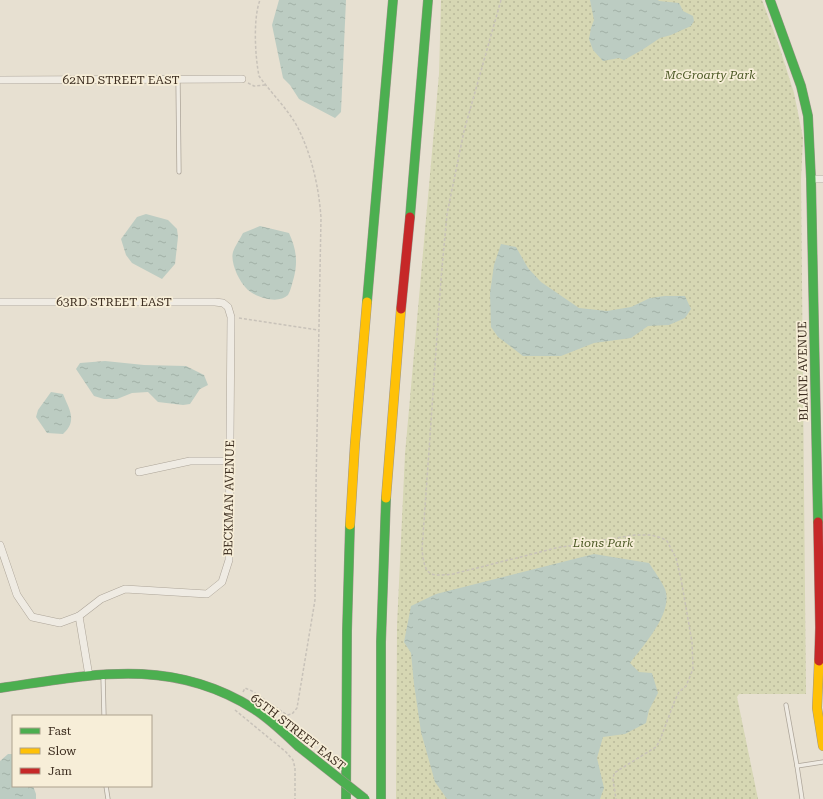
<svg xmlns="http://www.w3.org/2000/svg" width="823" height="799" viewBox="0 0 823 799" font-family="'Roboto Serif',serif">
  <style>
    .park { fill: url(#park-dots) }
    .water { fill: url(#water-ripples) }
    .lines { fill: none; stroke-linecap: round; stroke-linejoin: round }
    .lane-casing { stroke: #ada599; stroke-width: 5 }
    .street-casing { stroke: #ada599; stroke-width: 8 }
    .fast-casing { stroke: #9c958a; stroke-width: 10 }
    .slow-casing { stroke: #9c958a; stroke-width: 10 }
    .jam-casing { stroke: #9c958a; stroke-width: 10 }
    .path { stroke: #c8c2b9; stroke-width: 1.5; stroke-dasharray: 3 2; stroke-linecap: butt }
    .lane { stroke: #efebe3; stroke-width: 3.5 }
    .street { stroke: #efebe3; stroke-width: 7 }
    .fast { stroke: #4caf50; stroke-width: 9 }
    .slow { stroke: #ffc107; stroke-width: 9 }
    .jam { stroke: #c62828; stroke-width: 9 }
    .fast-bridge-casing { stroke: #9c958a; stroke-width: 10; stroke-linecap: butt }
    .fast-bridge { stroke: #4caf50; stroke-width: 9 }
    .labels { text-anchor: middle; stroke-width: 3.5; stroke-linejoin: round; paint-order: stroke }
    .park-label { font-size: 12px; font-style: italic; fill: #4d5a26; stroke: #f7eed8 }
    .street-label { font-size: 12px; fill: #3d2e20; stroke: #f7eed8 }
  </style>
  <defs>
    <pattern id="park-dots" width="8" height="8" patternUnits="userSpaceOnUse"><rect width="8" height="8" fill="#d6d7b3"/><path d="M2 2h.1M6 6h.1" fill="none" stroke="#b9b99a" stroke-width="1.8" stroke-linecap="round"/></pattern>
    <pattern id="water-ripples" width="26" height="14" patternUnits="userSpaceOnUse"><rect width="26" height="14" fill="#bcccc2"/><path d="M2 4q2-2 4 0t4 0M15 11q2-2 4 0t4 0" fill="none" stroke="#a2b0a6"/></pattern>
  </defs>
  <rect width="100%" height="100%" fill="#e7e0d1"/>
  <!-- park -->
  <polygon class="park" points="441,0 762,0 779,46 794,93 803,138 801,179 806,694 739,694 737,697 758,799 396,799 397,626 405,454 439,74"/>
  <!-- water -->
  <g class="water">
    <polygon points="279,0 346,0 341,112 335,118 299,99 290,85 283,78 272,25"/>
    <polygon points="590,0 658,0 659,1 679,3 683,11 693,16 694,21 691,26 671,35 660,38 642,50 624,60 619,58 603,61 593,50 589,39 591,28 594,20"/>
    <polygon points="146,214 168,220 177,229 178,237 175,264 162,279 132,263 126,255 121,239 137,217"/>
    <path d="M260,226L289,233C296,248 298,261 294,277C292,283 291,290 288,295C278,305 254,297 246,288C239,281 230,262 233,252C235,246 240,239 243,233Z"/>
    <polygon points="501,244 516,247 528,268 541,282 579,308 607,311 631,307 650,298 665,296 685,296 691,309 685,318 669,325 648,326 631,338 594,343 561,356 523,356 498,337 491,327 490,293 494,265"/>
    <polygon points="105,361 144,365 186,366 204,375 208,385 200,389 190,404 183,405 158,402 148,392 132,393 117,399 104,399 94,396 76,369 80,363"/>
    <path d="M51,392L63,394C69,409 78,421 63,434L47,433L36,417L38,410Z"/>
    <path d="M594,554L649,563C654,571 661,580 665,589C674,612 643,646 630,663L639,672L652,673L658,693L649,710L646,723L625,734L603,737L597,758L604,788L600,799H447L435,782L421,732L414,684L411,653L404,642L411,606L436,594Z"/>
    <polygon points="8,754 13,754 13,786 33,786 36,794 36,799 0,799 0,761"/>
  </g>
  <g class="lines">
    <defs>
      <g id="lane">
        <polyline points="178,80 179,172"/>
        <polyline points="103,676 104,716"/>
        <polyline points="786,705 797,766 823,762"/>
        <polyline points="797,766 802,799"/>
        <polyline points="106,786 108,799"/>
      </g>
      <g id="street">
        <polyline points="0,80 242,79"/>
        <polyline points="811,179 823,179"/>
        <polyline points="0,302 215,302 223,303 228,307 231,317 229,560 222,582 207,594 125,589 101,599 79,616 60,623 32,617 17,595 0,545"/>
        <polyline points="139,472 190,461 229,461"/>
        <polyline points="79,616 89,676"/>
      </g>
      <g id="fast">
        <polyline points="770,0 801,86 808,116 811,179 818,522"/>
        <polyline points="410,217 428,0"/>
        <polyline points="367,302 393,0"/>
        <path d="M0,688C91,675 170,656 254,709C270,719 284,733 298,746"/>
        <polyline points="346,799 347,631 350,525"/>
        <polyline points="381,799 381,642 386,498"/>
      </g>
      <g id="slow">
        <polyline points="386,498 401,309"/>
        <polyline points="350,525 355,443 367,302"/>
        <polyline points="819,661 817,708 823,746"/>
      </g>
      <g id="jam">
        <polyline points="401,309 410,217"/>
        <polyline points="818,522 820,628 819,661"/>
      </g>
    </defs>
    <!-- lane casing -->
    <use href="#lane" class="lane-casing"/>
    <!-- street casing -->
    <use href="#street" class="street-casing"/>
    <!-- fast casing -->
    <use href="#fast" class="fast-casing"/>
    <!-- slow casing -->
    <use href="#slow" class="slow-casing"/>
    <!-- jam casing -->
    <use href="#jam" class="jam-casing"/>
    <!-- path -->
    <g class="path">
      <path d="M501,0L464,131L447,214L441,279L422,550C425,575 428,577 453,574L556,548L635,535H651L662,538L667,541L676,558L681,579L692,642L693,669L686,686L679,692L675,700L660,740L656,747L614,773L613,780L616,799"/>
      <polyline points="248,83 254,86 265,85"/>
      <polyline points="239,318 318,330"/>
      <path d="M243,692L245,688L252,691L287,715L292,714L297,708L315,600L316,486L321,218C319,188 312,156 298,128C288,109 271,93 259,76C255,56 253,18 260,0"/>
      <polyline points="235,710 286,752 293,760 295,768 295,799"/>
    </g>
    <!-- lane -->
    <use href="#lane" class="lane"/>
    <!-- street -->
    <use href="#street" class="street"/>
    <!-- fast -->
    <use href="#fast" class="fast"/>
    <!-- slow -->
    <use href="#slow" class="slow"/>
    <!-- jam -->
    <use href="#jam" class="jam"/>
    <defs>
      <polyline id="fast-bridge" points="298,746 365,799"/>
    </defs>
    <!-- fast-bridge casing -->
    <use href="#fast-bridge" class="fast-bridge-casing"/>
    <!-- fast-bridge -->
    <use href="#fast-bridge" class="fast-bridge"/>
  </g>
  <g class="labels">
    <!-- park labels -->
    <g class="park-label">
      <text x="710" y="79">McGroarty Park</text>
      <text x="603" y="547">Lions Park</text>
    </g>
    <!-- street labels -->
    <g class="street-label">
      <text x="121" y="84">62ND STREET EAST</text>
      <text x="114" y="306">63RD STREET EAST</text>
      <text transform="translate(803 371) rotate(-91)" y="4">BLAINE AVENUE</text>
      <text transform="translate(229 498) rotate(-89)" y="4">BECKMAN AVENUE</text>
      <text transform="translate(298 732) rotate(38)" y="4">65TH STREET EAST</text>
    </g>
  </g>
  <!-- legend -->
  <rect x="12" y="715" width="140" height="72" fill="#f7eed8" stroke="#ada18e"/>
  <rect x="20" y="728" width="20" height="6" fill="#4caf50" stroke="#ada18e"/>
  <text x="48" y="735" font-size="12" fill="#3d2e20">Fast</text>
  <rect x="20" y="748" width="20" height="6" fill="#ffc107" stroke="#ada18e"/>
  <text x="48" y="755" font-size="12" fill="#3d2e20">Slow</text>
  <rect x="20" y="768" width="20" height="6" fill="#c62828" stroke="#ada18e"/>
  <text x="48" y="775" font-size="12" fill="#3d2e20">Jam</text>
</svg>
